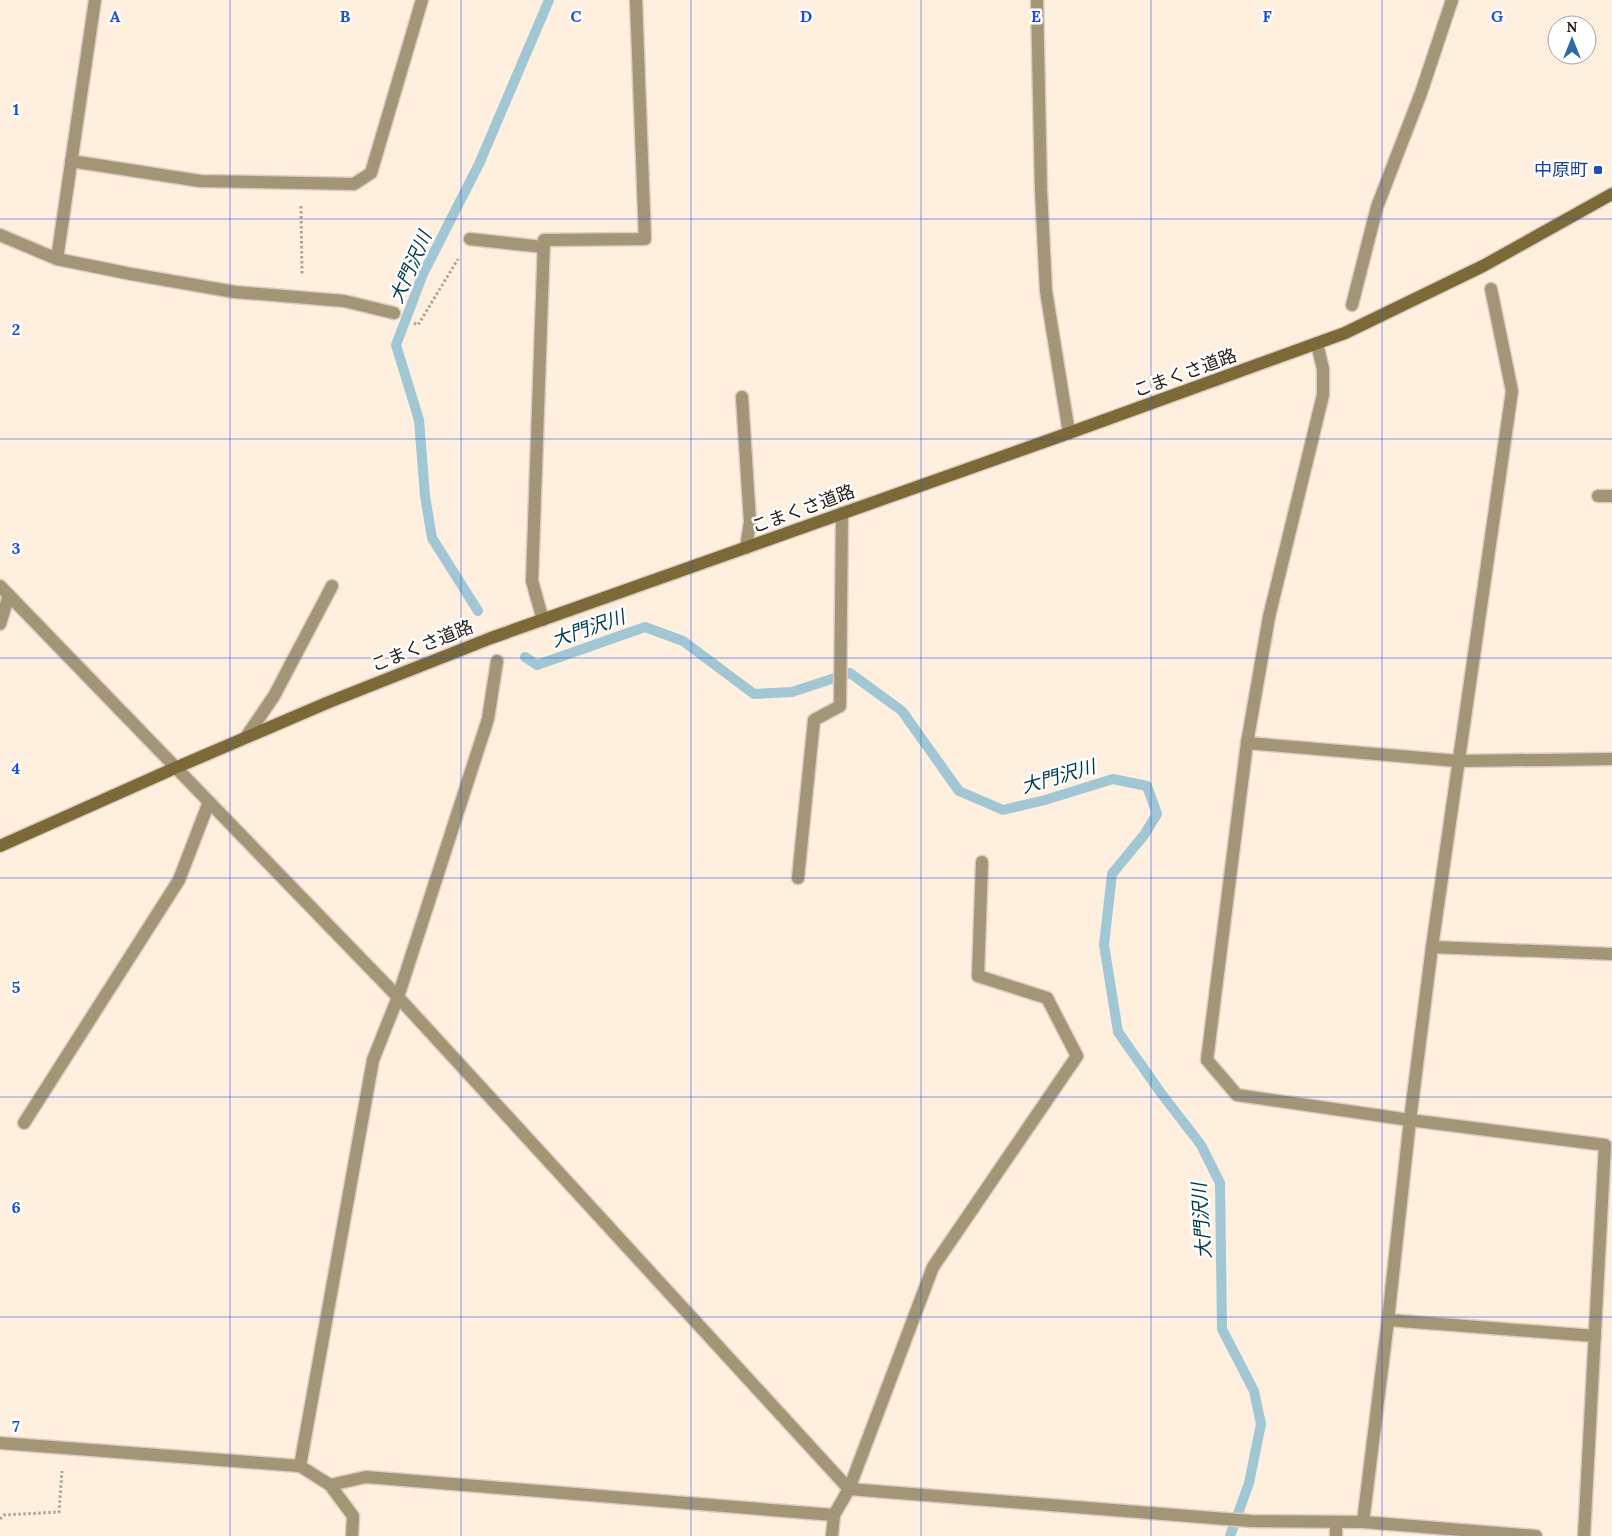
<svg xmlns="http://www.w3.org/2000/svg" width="1612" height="1536" viewBox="0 0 1612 1536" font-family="Lora,'Noto Sans JP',serif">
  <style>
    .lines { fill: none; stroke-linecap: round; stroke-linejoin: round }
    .stream { stroke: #a1c7d5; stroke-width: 10 }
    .lane-casing { stroke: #dccdbf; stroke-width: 15 }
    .street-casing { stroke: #dccdbf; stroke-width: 15 }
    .secondary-casing { stroke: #dccdbf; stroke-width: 15 }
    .path { stroke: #b1a497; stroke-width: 3; stroke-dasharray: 2.5 2.5; stroke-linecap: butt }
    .lane { stroke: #a29676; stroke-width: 12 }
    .street { stroke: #a29676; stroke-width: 12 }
    .secondary { stroke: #7b6a38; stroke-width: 12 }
    .grid { fill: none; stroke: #1d4ed8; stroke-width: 1; stroke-opacity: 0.55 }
    .transit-dot { fill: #1a4fb4; stroke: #fff; stroke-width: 2 }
    .labels { text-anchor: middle; stroke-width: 5; stroke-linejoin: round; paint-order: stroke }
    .transit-label { font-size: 18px; fill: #164399; stroke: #fff; text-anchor: end }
    .street-label { font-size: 18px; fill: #231c15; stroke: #fff }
    .water-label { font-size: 19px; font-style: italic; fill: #013c4b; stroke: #fff }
    .grid-label { font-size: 16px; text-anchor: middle; font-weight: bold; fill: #1d4ed8; stroke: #fff; stroke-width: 5; stroke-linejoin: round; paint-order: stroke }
  </style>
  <rect width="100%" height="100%" fill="#ffefdf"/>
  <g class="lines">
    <!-- stream -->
    <g class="stream">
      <polyline points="478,611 432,538 425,496 419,420 396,345 423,274 479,164 549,0"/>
      <polyline points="525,657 537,665 645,627 683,641 754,694 792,692 850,673 902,711 959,791 1003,810 1045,800 1113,779 1147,786 1157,814 1144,835 1112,874 1104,945 1118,1032 1161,1093 1201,1145 1220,1183 1222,1329 1254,1391 1261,1424 1249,1483 1230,1536"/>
    </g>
    <defs>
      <polyline id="lane" points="398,997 488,719 497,661"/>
      <g id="street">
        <polyline points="1037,0 1041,190 1046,291 1069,433"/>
        <polyline points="71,161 200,181 354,184 371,173 422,0"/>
        <polyline points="0,235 57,259 131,274 235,292 344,301 394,313"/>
        <polyline points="470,239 543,247"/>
        <polyline points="57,259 95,0"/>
        <polyline points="1352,305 1377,207 1421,93 1452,0"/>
        <polyline points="1317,344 1323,369 1323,395 1269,617 1247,743 1207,1060 1237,1095 1410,1120 1605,1145 1584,1536"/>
        <polyline points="742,397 750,522 746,548"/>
        <polyline points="1598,496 1612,496"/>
        <polyline points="0,586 398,997 849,1489 1251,1521 1363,1522 1536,1536"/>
        <polyline points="543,620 532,581 544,240 645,239 636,0"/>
        <polyline points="0,624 9,595"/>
        <polyline points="246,737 274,696 332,586"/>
        <polyline points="1247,743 1458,761 1612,759"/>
        <polyline points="798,878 814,720 840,706 842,513"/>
        <polyline points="1432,947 1612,954"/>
        <polyline points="24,1123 179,880 209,802"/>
        <polyline points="1388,1320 1595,1336"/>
        <polyline points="0,1443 300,1466 330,1485 353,1516 352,1536"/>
        <polyline points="300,1466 373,1060 398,997"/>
        <polyline points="330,1485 366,1477 834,1515"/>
        <polyline points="1363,1522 1388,1320 1410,1120 1432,947 1512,391 1491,289"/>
        <polyline points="832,1536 834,1515 849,1489 933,1267 1077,1056 1047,998 978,976 982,862"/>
        <polyline points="1336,1536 1336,1522"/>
      </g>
      <polyline id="secondary" points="0,846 175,768 329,702 491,638 1069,433 1345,333 1483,266 1612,194"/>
    </defs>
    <!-- lane casing -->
    <use href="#lane" class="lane-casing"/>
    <!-- street casing -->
    <use href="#street" class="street-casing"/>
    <!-- secondary casing -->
    <use href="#secondary" class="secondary-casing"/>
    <!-- path -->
    <g class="path">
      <polyline points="301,206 302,275"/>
      <polyline points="414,323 418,325 458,259"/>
      <polyline points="0,1519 4,1515 59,1512 62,1471"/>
    </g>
    <!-- lane -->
    <use href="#lane" class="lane"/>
    <!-- street -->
    <use href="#street" class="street"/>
    <!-- secondary -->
    <use href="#secondary" class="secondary"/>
  </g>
  <!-- grid -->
  <path class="grid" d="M230,0V1536M461,0V1536M691,0V1536M921,0V1536M1151,0V1536M1382,0V1536M0,219H1612M0,439H1612M0,658H1612M0,878H1612M0,1097H1612M0,1317H1612"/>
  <!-- markers -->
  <rect class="transit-dot" x="1593" y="165" width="10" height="10" rx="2.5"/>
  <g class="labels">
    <!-- transit labels -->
    <g class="transit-label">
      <text x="1588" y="176">中原町</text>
    </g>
    <!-- street labels -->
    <g class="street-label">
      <text transform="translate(1185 373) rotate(-20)" y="6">こまくさ道路</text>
      <text transform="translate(803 509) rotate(-20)" y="6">こまくさ道路</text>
      <text transform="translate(422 646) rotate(-22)" y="6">こまくさ道路</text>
    </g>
    <!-- water labels -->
    <g class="water-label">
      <text transform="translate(410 267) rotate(-66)" y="7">大門沢川</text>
      <text transform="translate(588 628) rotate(-19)" y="7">大門沢川</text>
      <text transform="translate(1058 776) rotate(-16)" y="7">大門沢川</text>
      <text transform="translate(1201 1221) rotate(-94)" y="7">大門沢川</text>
    </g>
  </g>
  <g class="grid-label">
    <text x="115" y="22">A</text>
    <text x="345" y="22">B</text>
    <text x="576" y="22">C</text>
    <text x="806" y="22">D</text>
    <text x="1036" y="22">E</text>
    <text x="1267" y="22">F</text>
    <text x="1497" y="22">G</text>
    <text x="16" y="115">1</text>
    <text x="16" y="335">2</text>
    <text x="16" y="554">3</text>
    <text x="16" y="774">4</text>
    <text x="16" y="993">5</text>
    <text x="16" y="1213">6</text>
    <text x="16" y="1432">7</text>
  </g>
  <!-- north arrow -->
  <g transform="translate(1572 40)"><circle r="24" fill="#ffffff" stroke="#a7a4a1"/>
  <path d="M0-4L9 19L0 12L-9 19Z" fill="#2d6ba2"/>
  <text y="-8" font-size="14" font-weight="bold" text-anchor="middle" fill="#231c15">N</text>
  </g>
</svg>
